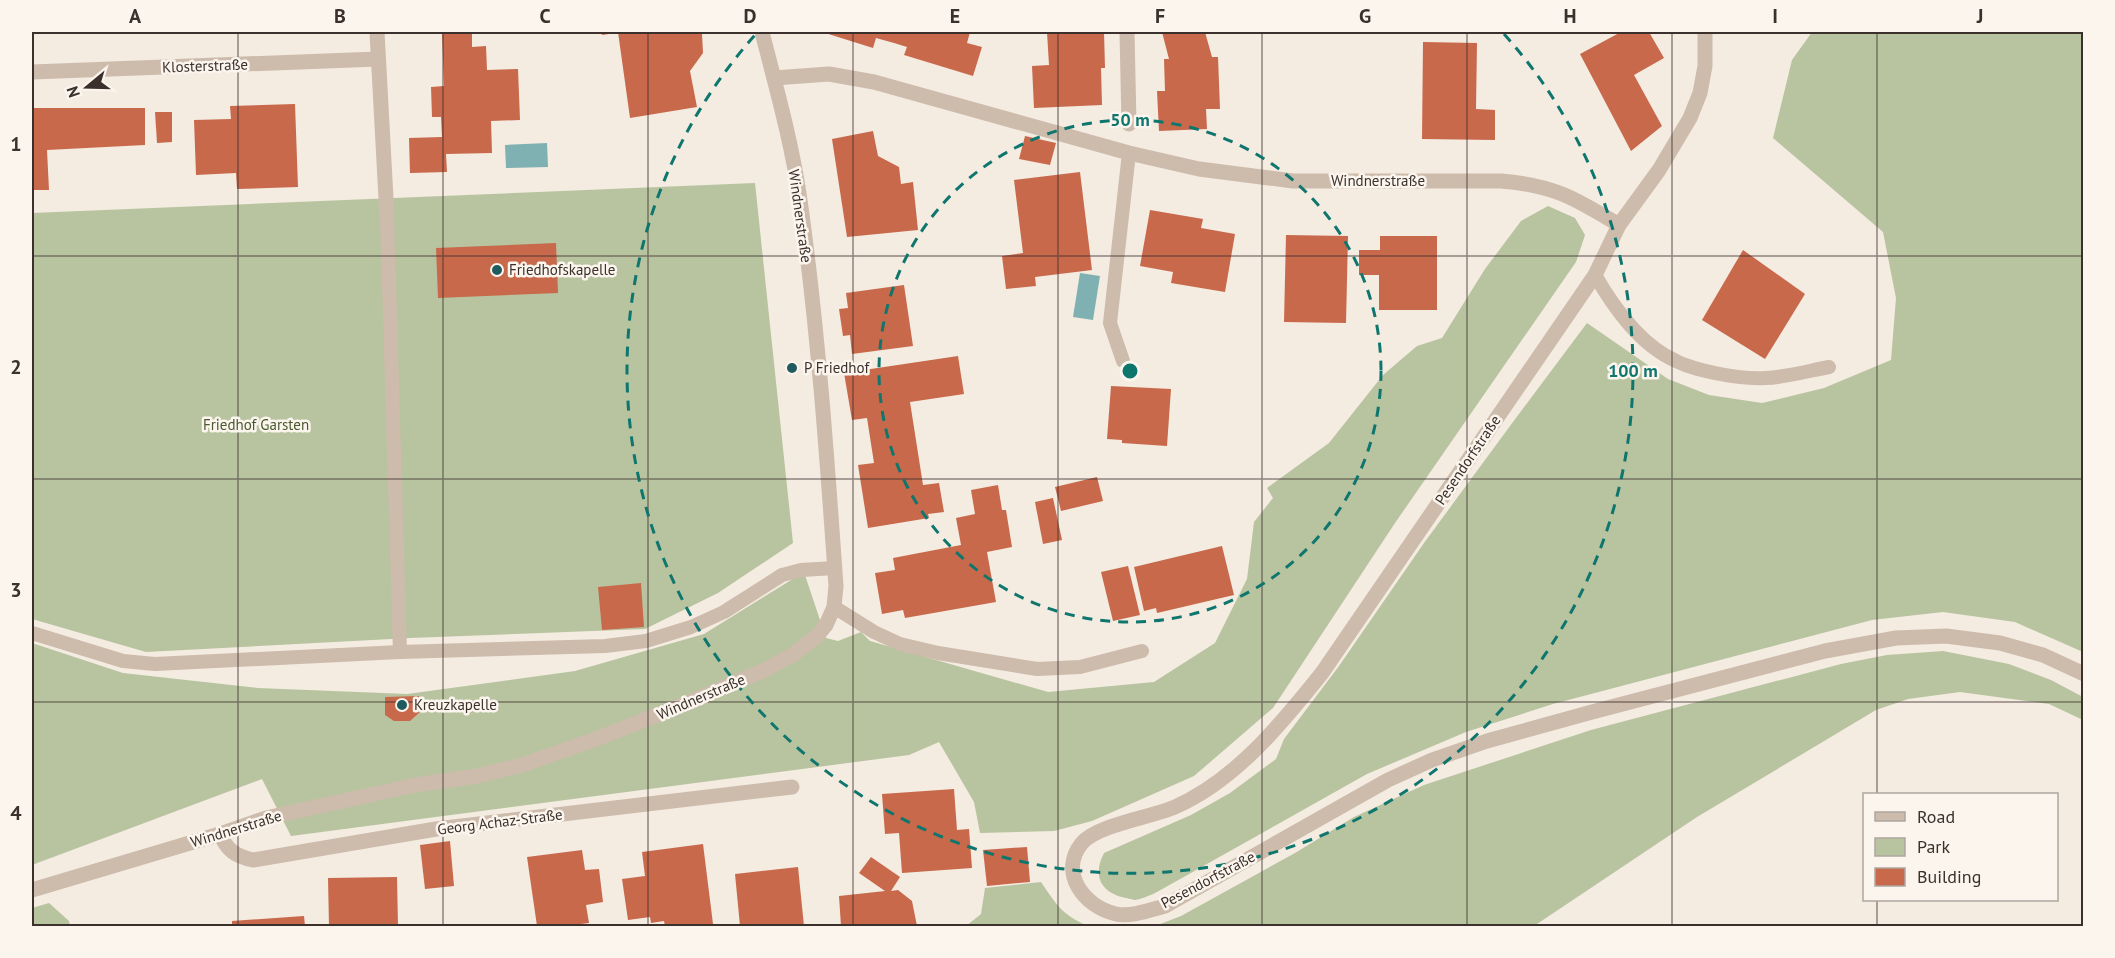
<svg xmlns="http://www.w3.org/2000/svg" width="2115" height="958" viewBox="0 0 2115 958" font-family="'PT Sans',sans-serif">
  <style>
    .green { fill: #b8c4a0 }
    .water { fill: #7fb0b2 }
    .building { fill: #c8694b }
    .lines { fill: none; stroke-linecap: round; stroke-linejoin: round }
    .service { stroke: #cdbbac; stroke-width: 14 }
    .minor { stroke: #cdbbac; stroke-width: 15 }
    .grid { fill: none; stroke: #3b302b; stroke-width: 1.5; stroke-opacity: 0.55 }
    .ring { fill: none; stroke: #0f766e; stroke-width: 3; stroke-dasharray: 10 8 }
    .poi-dot { fill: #1f5a5e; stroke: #fbf5ee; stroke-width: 2 }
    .labels { text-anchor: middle; stroke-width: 5; stroke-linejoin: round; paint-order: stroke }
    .street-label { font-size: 15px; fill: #3b302b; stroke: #fbf5ee }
    .poi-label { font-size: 15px; fill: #3b302b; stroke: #fbf5ee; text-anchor: start }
    .park-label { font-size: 15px; fill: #4a5a2e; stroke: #fbf5ee }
    .centre { fill: #0f766e; stroke: #fbf5ee; stroke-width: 3 }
    .ring-label { font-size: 18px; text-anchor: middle; font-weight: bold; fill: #0f766e; stroke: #fbf5ee; stroke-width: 5; stroke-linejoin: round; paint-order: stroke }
    .neatline { fill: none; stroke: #3b302b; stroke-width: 2 }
    .grid-label { font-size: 20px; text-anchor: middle; font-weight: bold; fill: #3b302b }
  </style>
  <rect width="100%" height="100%" fill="#f4ebe1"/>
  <!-- green -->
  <g class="green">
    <path d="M1812,32H2083V652L2015,622L1943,612L1872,620L1553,704L1466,732L1367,774L1157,892C1151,895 1142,899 1135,900C1134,900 1127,898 1126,898C1101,893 1092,876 1104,853L1191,815L1230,793L1276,759L1284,739L1339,666L1424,543L1510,426L1587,323L1668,379L1709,395L1762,403L1824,388L1891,360L1896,298L1883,232L1773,138L1792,60Z"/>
    <polygon points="755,183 793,543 718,593 645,629 410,638 146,652 32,619 32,213"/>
    <polygon points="1548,206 1575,218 1585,235 1576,262 1395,523 1273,708 1194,776 1092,821 1054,831 980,833 974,802 939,742 909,755 291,836 262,779 32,865 32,643 123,673 258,688 407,694 575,671 704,634 804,572 826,638 838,641 861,632 870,641 1048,692 1154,682 1215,643 1247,579 1254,522 1273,498 1267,488 1329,443 1383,375 1417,346 1442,338 1485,269 1521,221"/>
    <polygon points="1943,651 2009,664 2051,680 2083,697 2083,720 2049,704 1960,692 1908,699 1876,710 1697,817 1534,926 1155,926 1181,916 1295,853 1354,817 1424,785 1591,730 1841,664 1887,655"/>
    <path d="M1041,882C1056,904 1062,915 1088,926H966L981,914L985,888Z"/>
    <polygon points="49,903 69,921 70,926 32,926 32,908"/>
  </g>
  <!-- water -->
  <g class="water">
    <polygon points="547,143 548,167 506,168 505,145"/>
    <polygon points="1080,273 1100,276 1093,320 1073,317"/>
  </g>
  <!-- building -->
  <g class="building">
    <polygon points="442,32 472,32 472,47 486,46 487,70 518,69 520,120 491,121 492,153 446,154 447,172 410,173 409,138 442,137 441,117 432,117 431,87 444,86"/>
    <polygon points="601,32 616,32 616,33 602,35"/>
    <polygon points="618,32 710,32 702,34 703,53 690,71 697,107 630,118"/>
    <polygon points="822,32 970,32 967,43 982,47 973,76 904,55 907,47 894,43 876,38 873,48"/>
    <polygon points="1047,32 1104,32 1105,68 1101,68 1102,105 1034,108 1032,66 1049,65"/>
    <polygon points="1162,32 1205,32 1212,57 1218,57 1220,109 1206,109 1207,129 1159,131 1157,91 1165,91 1164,59 1169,59"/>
    <polygon points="1621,32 1649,32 1664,58 1634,75 1662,126 1631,151 1580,54"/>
    <polygon points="1423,42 1477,43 1476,109 1495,110 1495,140 1422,139"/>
    <polygon points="295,104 298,187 237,189 236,173 196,175 194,120 231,119 230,106"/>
    <polygon points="32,108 145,108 145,145 47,150 49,190 32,190"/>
    <polygon points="155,112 172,112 172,142 157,143"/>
    <polygon points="873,131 878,156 899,167 901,184 913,182 918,230 847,237 832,139"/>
    <polygon points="1025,136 1056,143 1050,165 1019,159"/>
    <polygon points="1080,172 1092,270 1035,277 1036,286 1006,289 1002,256 1023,253 1014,180"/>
    <polygon points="1150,210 1203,219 1201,228 1235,234 1225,292 1171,283 1173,272 1140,266"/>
    <polygon points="1286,235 1348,236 1346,323 1284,322"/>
    <polygon points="1380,236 1437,236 1437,310 1379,310 1379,275 1359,275 1359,250 1380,250"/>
    <polygon points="556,243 558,293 438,298 436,248"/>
    <polygon points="1743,250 1805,294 1765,359 1702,320"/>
    <polygon points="904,285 913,346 852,354 850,335 843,336 839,309 848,308 846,293"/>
    <polygon points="958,356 964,394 910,402 923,485 939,483 944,512 928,514 929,518 868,528 858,465 874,463 867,418 852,420 844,373"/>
    <polygon points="1111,386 1171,389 1167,446 1122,443 1122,440 1107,439"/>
    <polygon points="1097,477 1103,501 1061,511 1055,487"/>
    <polygon points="998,485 1002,510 1006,510 1012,547 987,552 996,602 905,618 903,610 882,614 875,573 895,570 893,558 961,545 956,518 975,514 971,490"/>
    <polygon points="1053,498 1062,540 1043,544 1035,502"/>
    <polygon points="1222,546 1234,595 1157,613 1156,608 1144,611 1134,567"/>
    <polygon points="1128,566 1140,615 1113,621 1101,572"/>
    <polygon points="641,583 644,627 602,630 598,587"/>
    <polygon points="419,696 420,712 410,721 394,721 385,715 385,697"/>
    <polygon points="954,789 957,830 969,829 972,868 902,873 899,833 885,834 882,794"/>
    <polygon points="450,841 454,886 425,889 420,845"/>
    <polygon points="703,844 713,924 665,926 664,921 651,923 650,917 628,920 622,879 645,876 642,852"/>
    <polygon points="1027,847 1030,882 987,886 983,850"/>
    <polygon points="582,850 585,870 599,869 603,902 586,905 589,923 564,926 537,926 527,857"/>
    <polygon points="871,857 900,877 891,891 898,890 912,901 917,926 841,926 839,896 885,891 859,873"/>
    <polygon points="798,867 804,926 740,926 735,874"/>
    <polygon points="397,877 398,926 329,926 328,878"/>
    <polygon points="304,916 305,926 232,926 232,921"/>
  </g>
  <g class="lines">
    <!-- service -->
    <g class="service">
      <polyline points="387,217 400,652"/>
      <path d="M1595,275C1614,308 1640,345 1676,361C1690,368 1705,371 1720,374C1735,377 1751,379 1766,378C1787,377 1808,371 1829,367"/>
      <polyline points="1123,361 1110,323 1129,153"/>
      <polyline points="834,607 874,632 900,644 938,653 1037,669 1080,667 1142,651"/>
      <polyline points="32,633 123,661 155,664 400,652 605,646 646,641 691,627 724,612 782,575 801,570 835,568"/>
    </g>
    <!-- minor -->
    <g class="minor">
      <polyline points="377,32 387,217"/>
      <polyline points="1127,32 1129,124"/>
      <path d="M1705,32V66L1700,93L1690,118L1659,170L1619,225L1595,275L1322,673C1282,723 1236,780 1175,807C1152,817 1097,825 1082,843C1058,872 1084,907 1116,914C1131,917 1150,910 1165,906L1388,780L1432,760L1487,741L1592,712L1825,651L1896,638L1946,636L2000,643L2043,655L2084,674"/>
      <polyline points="32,72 378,59"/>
      <path d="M774,78L829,74L874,82L1129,153L1199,169L1293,181H1501C1553,185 1575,198 1619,225"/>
      <path d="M220,834C227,850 235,856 253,860L436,829L792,787"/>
      <path d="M32,890L220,834L266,818L415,785L477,776L522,765L596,739L685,704L765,670L794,654L817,636L826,625L834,607L836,586C827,457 818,328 800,200C792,143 776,87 762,32"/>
    </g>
  </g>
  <!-- grid -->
  <path class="grid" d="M238,32V926M443,32V926M648,32V926M853,32V926M1058,32V926M1262,32V926M1467,32V926M1672,32V926M1877,32V794M32,256H2084M32,479H2084M32,702H2084M1877,900V926"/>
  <!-- distance rings -->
  <g class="ring">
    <circle cx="1130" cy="371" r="251"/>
    <path d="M1504 34A503 503 0 1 1 756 34"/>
  </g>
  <!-- markers -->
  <g class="poi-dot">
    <circle cx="497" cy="270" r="6"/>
    <circle cx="792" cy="368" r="6"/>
    <circle cx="402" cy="705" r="6"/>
  </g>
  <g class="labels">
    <!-- street labels -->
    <g class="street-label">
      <text transform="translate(205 66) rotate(-2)" y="5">Klosterstraße</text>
      <text x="1378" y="186">Windnerstraße</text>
      <text transform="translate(800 216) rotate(82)" y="5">Windnerstraße</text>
      <text transform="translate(1468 460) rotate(-56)" y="5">Pesendorfstraße</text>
      <text transform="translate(701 697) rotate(-23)" y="5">Windnerstraße</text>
      <text transform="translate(500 822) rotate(-7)" y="5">Georg Achaz-Straße</text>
      <text transform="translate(236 829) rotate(-17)" y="5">Windnerstraße</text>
      <text transform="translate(1208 880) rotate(-28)" y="5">Pesendorfstraße</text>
    </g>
    <!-- poi labels -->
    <g class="poi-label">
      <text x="509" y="275">Friedhofskapelle</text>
      <text x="804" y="373">P Friedhof</text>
      <text x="414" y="710">Kreuzkapelle</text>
    </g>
    <!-- park labels -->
    <g class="park-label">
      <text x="256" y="430">Friedhof Garsten</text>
    </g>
  </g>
  <circle cx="1130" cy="371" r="9" class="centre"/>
  <g class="ring-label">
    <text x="1130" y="126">50 m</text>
    <text x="1633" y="377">100 m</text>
  </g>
  <!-- border -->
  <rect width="2115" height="958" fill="none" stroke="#fbf5ee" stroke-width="66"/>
  <!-- legend -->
  <rect x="1863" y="793" width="195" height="108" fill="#fbf5ee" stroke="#aea6a0" stroke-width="1.5"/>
  <rect x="1875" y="812" width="30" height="9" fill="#cdbbac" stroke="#aea6a0" stroke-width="1.5"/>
  <text x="1917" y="823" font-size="18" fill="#3b302b">Road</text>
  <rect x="1875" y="838" width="30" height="18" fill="#b8c4a0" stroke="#aea6a0" stroke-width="1.5"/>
  <text x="1917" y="853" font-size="18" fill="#3b302b">Park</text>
  <rect x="1875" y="868" width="30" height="18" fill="#c8694b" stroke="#aea6a0" stroke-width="1.5"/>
  <text x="1917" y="883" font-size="18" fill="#3b302b">Building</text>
  <!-- north arrow -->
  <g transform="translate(87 87) rotate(251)" stroke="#fbf5ee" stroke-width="4.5" paint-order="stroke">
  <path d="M0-4.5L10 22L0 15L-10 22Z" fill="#3b302b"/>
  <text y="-9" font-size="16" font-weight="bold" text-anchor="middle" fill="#3b302b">N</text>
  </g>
  <rect x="33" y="33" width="2049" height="892" class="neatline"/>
  <g class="grid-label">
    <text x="135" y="23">A</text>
    <text x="340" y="23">B</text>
    <text x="545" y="23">C</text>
    <text x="750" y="23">D</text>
    <text x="955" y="23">E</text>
    <text x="1160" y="23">F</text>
    <text x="1365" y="23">G</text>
    <text x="1570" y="23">H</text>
    <text x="1775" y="23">I</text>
    <text x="1980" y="23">J</text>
    <text x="16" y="151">1</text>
    <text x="16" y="374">2</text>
    <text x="16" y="597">3</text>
    <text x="16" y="820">4</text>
  </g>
</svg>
